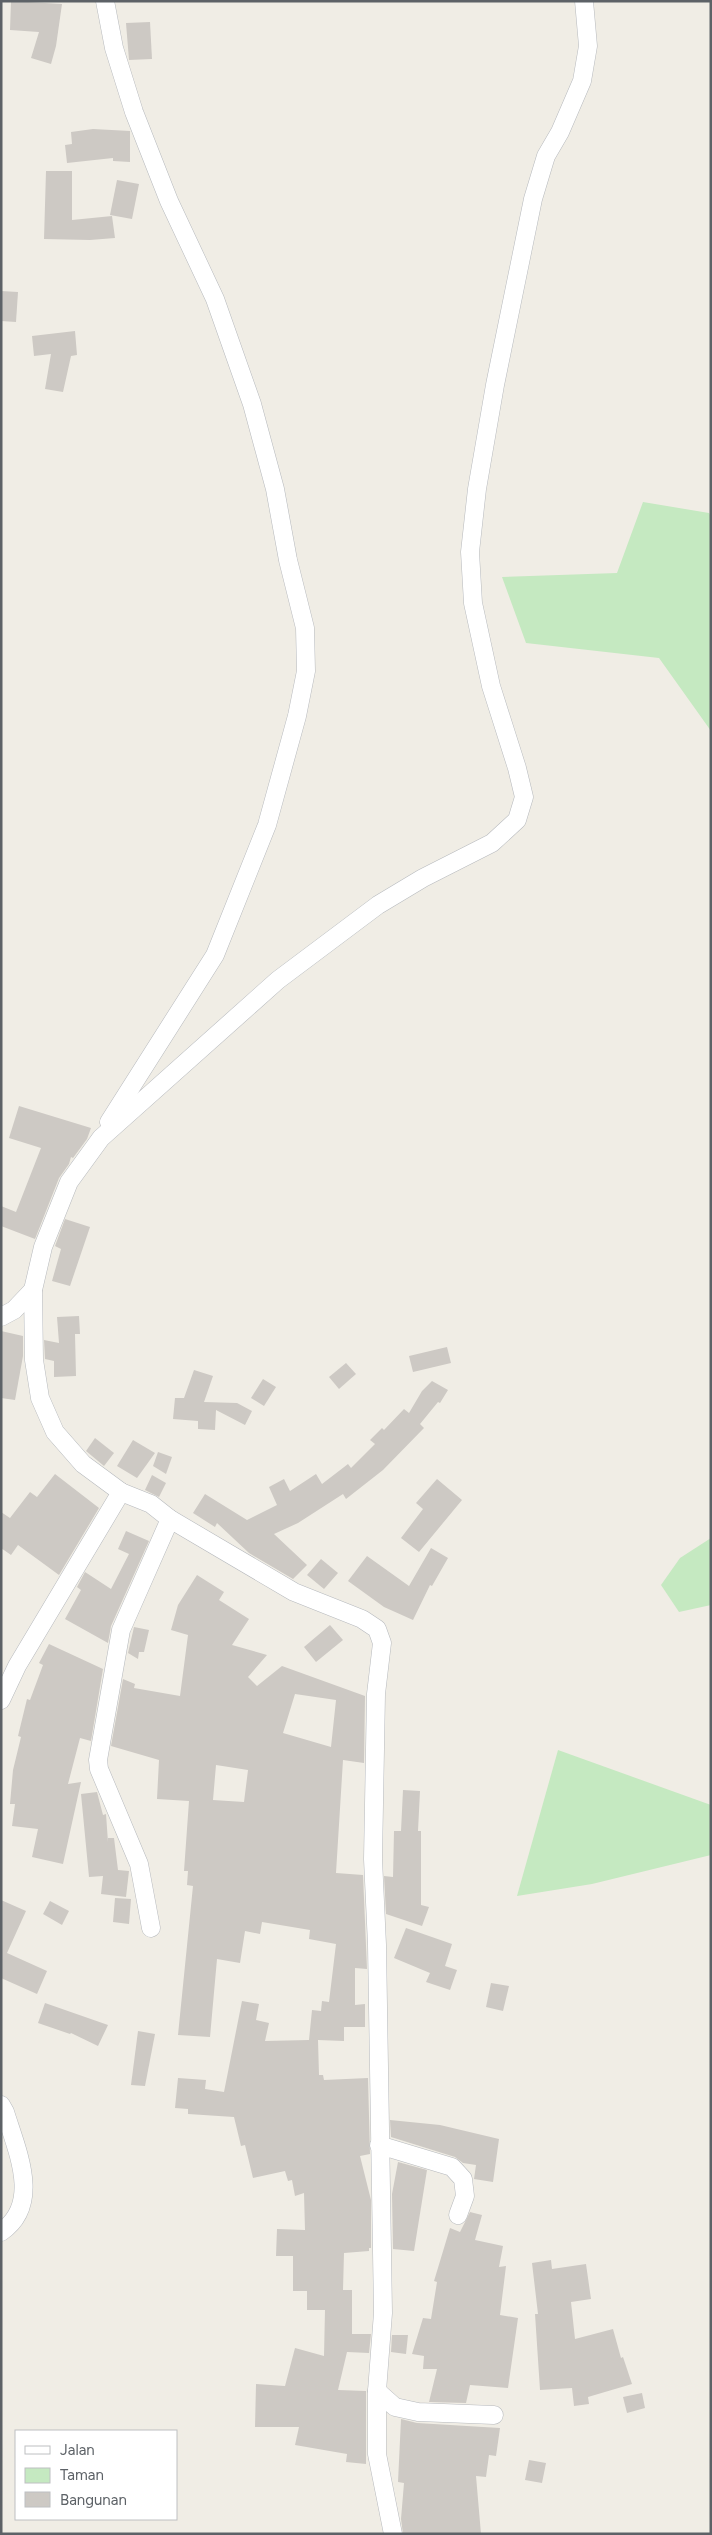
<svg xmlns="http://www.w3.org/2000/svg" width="712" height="2535" viewBox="0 0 712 2535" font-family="Figtree,sans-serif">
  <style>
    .green { fill: #c5e9c1 }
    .building { fill: #cdc9c4; fill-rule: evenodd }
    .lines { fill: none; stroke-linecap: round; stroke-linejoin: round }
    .minor-casing { stroke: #b6b9bd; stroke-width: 19 }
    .minor { stroke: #fff; stroke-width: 18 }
  </style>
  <rect width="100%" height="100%" fill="#f0ede5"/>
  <!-- green -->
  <g class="green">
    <polygon points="643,502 709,513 711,517 711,731 659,658 526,643 502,577 617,573"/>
    <polygon points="711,1538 711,1605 679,1612 661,1585 680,1558"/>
    <polygon points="558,1750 711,1805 711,1855 592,1884 517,1896"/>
  </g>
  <!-- building -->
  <g class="building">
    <polygon points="11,1 62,4 56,46 51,64 31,58 39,32 10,30"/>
    <polygon points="150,22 152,59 129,60 126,23"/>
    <polygon points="93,129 130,131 130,162 113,161 113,158 67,163 65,145 72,144 71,132"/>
    <polygon points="46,171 72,171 72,220 112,216 115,238 90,240 44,239"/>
    <polygon points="117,180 139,184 132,219 110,215"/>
    <polygon points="1,291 18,292 16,322 1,321"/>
    <polygon points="75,331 77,355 71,356 63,392 45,389 51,354 34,356 32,336"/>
    <polygon points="19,1106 91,1128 87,1139 73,1158 71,1157 69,1164 59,1178 35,1239 1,1226 1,1206 16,1212 41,1148 9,1138"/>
    <polygon points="65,1219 90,1227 70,1286 52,1281 61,1249 55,1246"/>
    <polygon points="79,1316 80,1334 75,1334 76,1376 54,1377 54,1361 45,1359 44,1340 59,1343 57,1317"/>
    <polygon points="1,1331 23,1336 23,1356 15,1400 1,1398"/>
    <polygon points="447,1347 451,1363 413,1372 409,1356"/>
    <polygon points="346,1363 356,1374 339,1389 329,1377"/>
    <polygon points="194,1370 213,1376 204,1402 237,1403 252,1411 245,1425 216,1410 215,1430 198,1429 198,1421 173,1419 175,1398 184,1398"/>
    <polygon points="263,1379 276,1387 264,1406 251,1398"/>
    <polygon points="432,1381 448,1390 440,1403 438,1402 420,1424 424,1428 383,1470 346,1499 343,1494 298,1523 274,1534 307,1565 293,1579 249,1553 217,1523 215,1527 193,1513 205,1494 247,1520 277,1505 269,1487 284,1479 290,1491 316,1474 322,1484 348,1464 351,1468 375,1444 370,1440 382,1428 384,1430 404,1409 409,1413 422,1391"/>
    <polygon points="95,1438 114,1453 104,1466 86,1451"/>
    <polygon points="133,1440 155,1453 137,1478 117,1466"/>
    <polygon points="158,1452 172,1457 166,1474 153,1466"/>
    <polygon points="55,1474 99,1508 59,1575 18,1545 11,1555 1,1548 1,1512 10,1518 30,1492 37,1497"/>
    <polygon points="152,1475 166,1483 159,1497 145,1490"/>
    <polygon points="437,1479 462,1500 419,1552 401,1538 423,1509 416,1503"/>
    <polygon points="126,1531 149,1541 111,1626 108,1643 65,1619 81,1590 77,1587 85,1572 111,1589 129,1554 118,1549"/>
    <polygon points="431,1548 448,1558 432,1586 430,1585 413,1620 384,1607 348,1581 367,1556 409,1586"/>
    <polygon points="321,1559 338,1573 324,1589 307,1575"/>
    <path d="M197,1575L224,1592L219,1600L249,1619L232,1645L267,1655L248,1677L257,1686L282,1666L365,1696L364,1763L343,1760L336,1873L363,1875L367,1969L355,1968V2005L365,2004V2027H344V2041L318,2040L319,2075H323L324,2080L368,2078L370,2154L360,2156L371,2200V2248H369V2251L344,2253L343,2290H352V2334H371L369,2353L347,2352L338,2390L366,2391V2464L346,2462L347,2454L295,2445L299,2427H255L256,2384L285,2386L295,2348L324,2356L325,2310H307V2291H293V2256H276L277,2229L305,2230L304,2193L295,2196L292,2180L288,2181L285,2171L253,2178L245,2145L241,2146L234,2117L188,2114V2109L175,2108L178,2078L206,2080L205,2089L224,2092L242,2001L259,2004L256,2020L269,2023L265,2041L309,2040L312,2010L321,2011L322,2001L329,2002L336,1944L309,1939L310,1930L262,1922L260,1934L245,1931L240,1963L217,1959L210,2037L178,2035L193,1886L187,1885L188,1871H184L189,1801L157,1799L159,1760L111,1746L123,1679L135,1684L134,1688L180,1696L188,1635L171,1630L178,1605ZM295,1694L336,1700L331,1747L283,1733ZM216,1765L248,1770L244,1802L213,1800Z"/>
    <polygon points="330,1625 343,1640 316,1662 304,1647"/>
    <polygon points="134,1627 149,1630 144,1652 139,1652 138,1659 128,1653"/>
    <polygon points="49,1644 103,1669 91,1741 80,1738 68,1784 81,1782 63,1864 32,1857 38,1829 12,1826 15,1804 10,1804 13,1770 21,1737 18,1736 27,1699 30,1700 43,1665 39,1663"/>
    <polygon points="403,1790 420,1791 418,1831 421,1831 421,1905 429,1907 422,1926 386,1914 384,1876 393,1877 394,1831 401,1831"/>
    <polygon points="97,1792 103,1815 106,1814 108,1842 108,1838 114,1838 118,1870 129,1871 126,1897 101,1894 103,1876 89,1877 81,1794"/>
    <polygon points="115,1898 131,1899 129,1924 113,1922"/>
    <polygon points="1,1900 26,1911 7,1953 47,1971 37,1994 1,1978"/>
    <polygon points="50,1901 69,1911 62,1925 43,1914"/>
    <polygon points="406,1928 452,1944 445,1966 457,1970 450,1990 426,1982 430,1973 394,1958"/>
    <polygon points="491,1983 509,1986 503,2011 486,2007"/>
    <polygon points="45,2003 108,2025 98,2046 71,2033 70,2034 38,2023"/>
    <polygon points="138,2031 155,2034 145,2086 131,2085"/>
    <polygon points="390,2120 440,2125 499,2139 493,2182 474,2179 476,2165 463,2163 455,2157 391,2137"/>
    <polygon points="398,2162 427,2170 414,2251 393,2249 392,2194"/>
    <polygon points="470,2212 482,2215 475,2240 503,2246 499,2267 506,2266 500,2315 518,2318 508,2388 470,2385 466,2403 429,2402 437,2369 423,2369 424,2356 412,2354 423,2318 431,2319 437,2282 434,2281 450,2228 460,2232"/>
    <polygon points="551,2260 552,2269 586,2264 591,2299 571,2302 575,2339 613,2329 621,2358 623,2357 632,2384 588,2397 589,2404 574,2406 572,2388 540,2390 535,2314 538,2314 532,2263"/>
    <polygon points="392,2335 408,2335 406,2354 391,2352"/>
    <polygon points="642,2393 645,2408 627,2413 623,2397"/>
    <polygon points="401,2419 417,2423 500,2428 496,2456 489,2455 486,2477 476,2476 481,2534 403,2534 401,2519 404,2483 398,2482"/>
    <polygon points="529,2460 546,2463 542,2483 525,2480"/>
  </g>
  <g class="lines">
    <defs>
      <g id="minor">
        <polyline points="105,1 114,48 134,112 169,201 215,299 252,404 275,489 288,560 305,628 306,671 297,716 267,825 215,955 109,1122"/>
        <polyline points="1,1317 14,1310 33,1290"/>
        <polyline points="1,1700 17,1666 121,1492"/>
        <polyline points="151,1928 139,1864 99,1769 98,1760 121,1630 170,1519"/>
        <path d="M1,2105L5,2112C17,2151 42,2204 1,2232"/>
        <polyline points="379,2145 452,2167 463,2179 465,2196 458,2215"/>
        <polyline points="377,2391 395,2407 418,2412 494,2415"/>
        <polyline points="393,2534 377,2454 377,2391 383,2313 377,1945 373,1859 376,1694 382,1643 377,1629 362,1619 294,1592 170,1519 151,1504 121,1492 83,1464 55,1432 40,1398 34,1360 33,1290 43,1247 69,1182 101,1138 278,980 378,905 423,878 492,843 517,820 524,797 517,768 491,686 473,603 470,552 477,489 495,385 533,199 546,156 560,132 582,81 588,46 584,1"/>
      </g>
    </defs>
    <!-- minor casing -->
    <use href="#minor" class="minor-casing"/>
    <!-- minor -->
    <use href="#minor" class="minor"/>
  </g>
  <!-- border -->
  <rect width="712" height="2535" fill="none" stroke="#5d6267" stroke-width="5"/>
  <!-- legend -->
  <rect x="15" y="2430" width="162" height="90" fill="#ffffff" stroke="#bec0c2"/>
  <rect x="25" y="2446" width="25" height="8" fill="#ffffff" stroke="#bec0c2"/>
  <text x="60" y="2455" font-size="15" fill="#5d6267">Jalan</text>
  <rect x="25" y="2468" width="25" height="15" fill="#c5e9c1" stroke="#bec0c2"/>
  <text x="60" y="2480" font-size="15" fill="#5d6267">Taman</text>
  <rect x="25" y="2492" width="25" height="15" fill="#cdc9c4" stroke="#bec0c2"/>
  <text x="60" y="2505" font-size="15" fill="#5d6267">Bangunan</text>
</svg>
